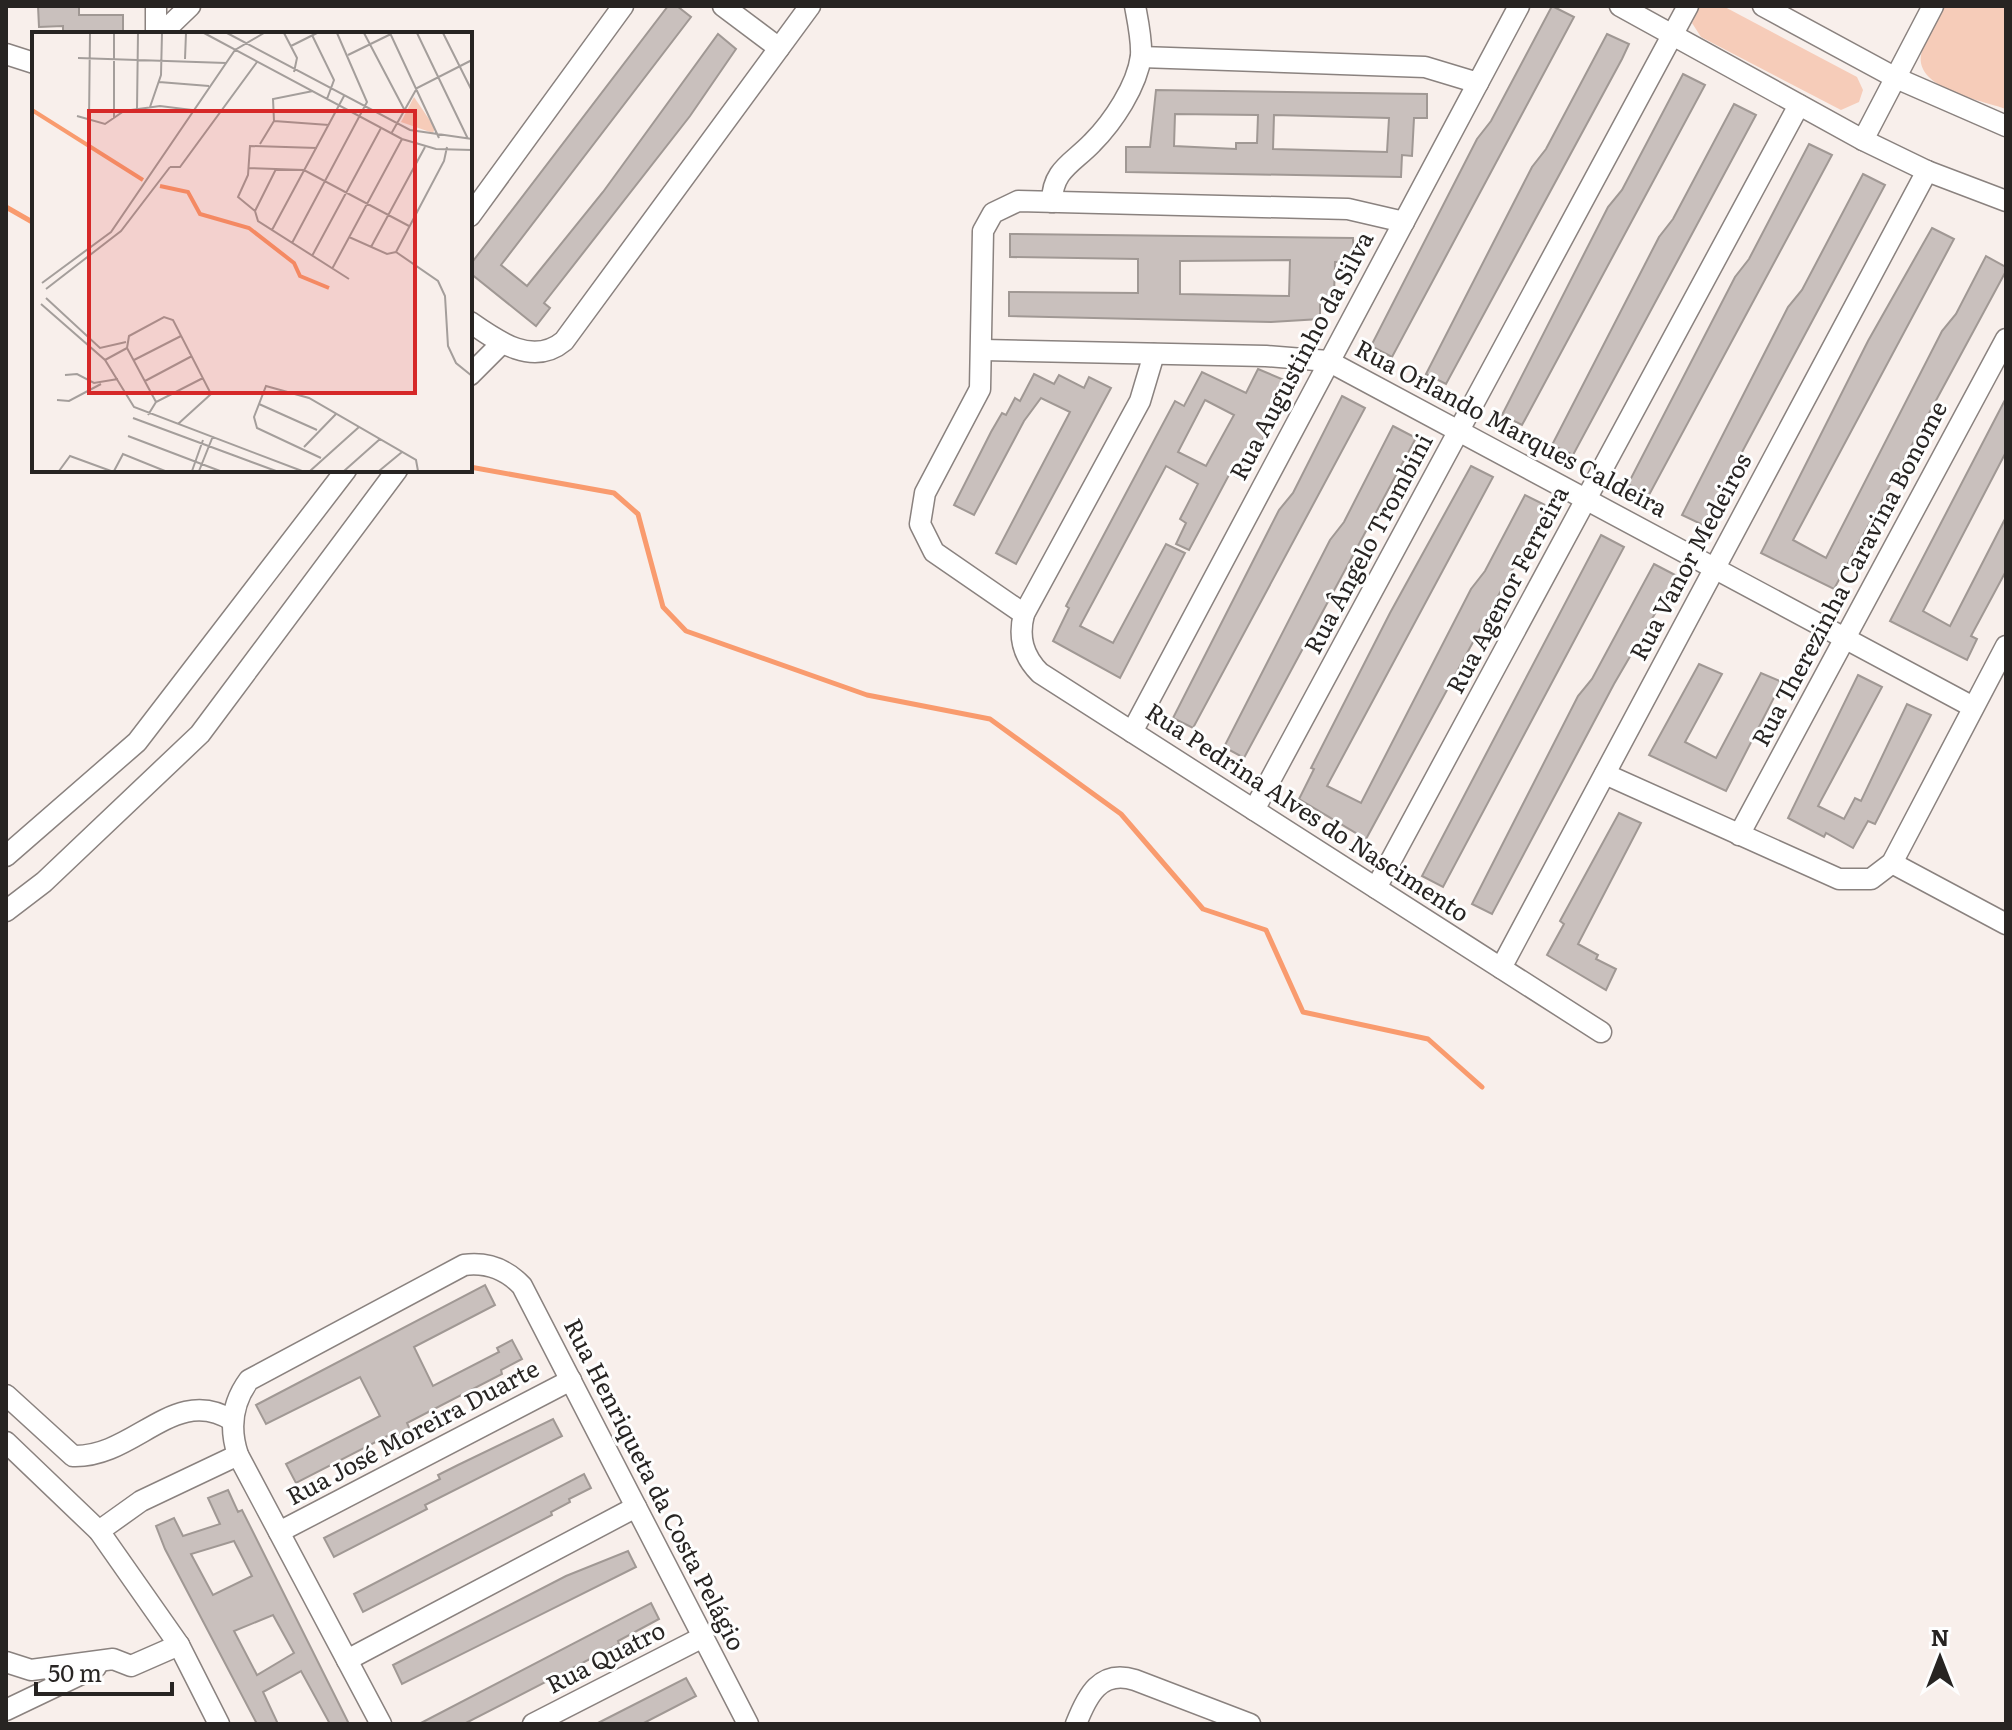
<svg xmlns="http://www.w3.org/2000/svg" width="2012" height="1730" viewBox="0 0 2012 1730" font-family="Literata,serif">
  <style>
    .green { fill: #f6ccb9 }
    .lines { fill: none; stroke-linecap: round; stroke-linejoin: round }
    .stream { stroke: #f99b6e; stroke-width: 5 }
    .building { fill: #c9c0bd; stroke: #a09894; stroke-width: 2; fill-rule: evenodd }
    .minor-casing { stroke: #8a827f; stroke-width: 23 }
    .minor { stroke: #fff; stroke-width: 20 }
    .labels { text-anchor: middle; stroke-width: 6; stroke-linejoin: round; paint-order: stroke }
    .street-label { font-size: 24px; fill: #272422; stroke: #fefefe }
    .inset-river { fill: none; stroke: #f99b6e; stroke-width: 4 }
    .inset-road { fill: none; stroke: #a49e9b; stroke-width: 2 }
    .view { fill: #d62828; fill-opacity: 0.15; stroke: #d62828; stroke-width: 4 }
    .inset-edge { fill: none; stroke: #272422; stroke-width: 4 }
  </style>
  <rect width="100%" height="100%" fill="#f8efeb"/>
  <!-- green -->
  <g class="green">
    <polygon points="1700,6 1723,6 1857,77 1863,90 1859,102 1841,110 1701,37 1692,23"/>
    <path d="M1945,6H2006V109C1981,100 1910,88 1922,51C1927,35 1938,20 1945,6Z"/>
  </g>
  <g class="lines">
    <!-- stream -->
    <g class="stream">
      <polyline points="6,207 34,223"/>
      <polyline points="470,467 614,493 638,514 663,607 686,631 867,695 990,719 1121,814 1203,909 1266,930 1303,1012 1428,1039 1482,1087"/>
    </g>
  </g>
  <!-- building -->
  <g class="building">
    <polygon points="38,6 79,6 79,15 123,15 123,34 63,33 63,26 39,27"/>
    <polygon points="668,6 677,6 691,17 501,265 527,286 603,192 718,34 736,49 690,116 544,303 550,308 536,326 470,273 470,265"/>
    <polygon points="1552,6 1574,17 1392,357 1371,346 1477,139 1491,121"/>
    <polygon points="1607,34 1629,44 1622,59 1446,384 1426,374 1532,167 1546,149"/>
    <polygon points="1683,74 1705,85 1522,425 1502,415 1608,207 1622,190"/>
    <path d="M1156,90L1427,94V118H1414L1412,156L1402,155L1401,177L1126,172V147H1150ZM1175,114L1258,115L1257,143H1236V149L1174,146ZM1274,115L1389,118L1387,152L1273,149Z"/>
    <polygon points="1734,104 1756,115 1573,455 1552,445 1659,237 1673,219"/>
    <polygon points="1809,144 1832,155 1649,495 1628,484 1735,277 1749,259"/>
    <polygon points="1863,174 1885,185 1703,525 1682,515 1788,307 1802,290"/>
    <polygon points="1932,228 1954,239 1793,540 1826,558 1942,331 1956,314 1986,256 2006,267 2006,271 1834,589 1761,553 1868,341"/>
    <path d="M1010,234L1353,238L1354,261L1335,262L1334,297H1320V319L1271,322L1009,316V292L1138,293V259L1010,257ZM1290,260L1289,296L1180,294V261Z"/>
    <path d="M1258,369L1284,380L1258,429L1266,433L1243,480L1230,473L1189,550L1176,544L1186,523L1180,519L1198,484L1166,466L1080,626L1113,643L1166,544L1185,553L1120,678L1053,641L1069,608L1066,606L1175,401L1184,406L1202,372L1246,393ZM1205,400L1234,415L1206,466L1178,452Z"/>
    <polygon points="1034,374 1054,384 1059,375 1084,388 1089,377 1111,388 1016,564 996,553 1070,412 1041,398 1024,421 974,515 954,505 991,432 1002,413 1006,415 1015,398 1020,401"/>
    <polygon points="1342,396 1365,408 1193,728 1173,718 1279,510 1293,493"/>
    <polygon points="2006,398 2006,452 1923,611 1950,626 2006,517 2006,571 1971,636 1977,639 1967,660 1890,621"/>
    <polygon points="1393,426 1416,438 1244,758 1224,747 1330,540 1344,522"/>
    <polygon points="1471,466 1493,477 1327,786 1361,803 1471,589 1485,571 1525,495 1547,506 1366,839 1299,799 1314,769 1311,768 1390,613"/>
    <polygon points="1601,535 1624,547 1443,887 1422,876"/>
    <polygon points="1654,564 1677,576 1614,684 1492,914 1472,904 1578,696 1592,679"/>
    <polygon points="1699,664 1722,674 1685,742 1716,758 1761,673 1782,682 1726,791 1649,755"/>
    <polygon points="1858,675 1882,687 1818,806 1844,819 1855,798 1861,801 1907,704 1931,715 1875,824 1868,821 1853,848 1826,833 1824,837 1788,818"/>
    <polygon points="1619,813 1641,823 1578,944 1598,955 1596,959 1616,969 1606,990 1547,955 1564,924 1560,921"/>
    <polygon points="485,1285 495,1305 414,1347 433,1386 499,1352 497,1348 512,1340 522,1359 501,1370 502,1374 407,1423 412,1434 397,1441 393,1433 296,1483 286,1464 380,1416 360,1377 266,1424 256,1405"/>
    <polygon points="553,1419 562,1436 425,1505 427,1509 334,1557 324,1538 440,1479 438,1475 458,1465"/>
    <polygon points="584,1474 591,1488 569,1499 570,1502 551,1512 552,1515 363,1612 354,1594"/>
    <path d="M228,1490L238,1512L242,1510L349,1724H330L301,1671L263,1692L278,1724H257L165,1549L156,1526L174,1518L183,1536L220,1524L208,1498ZM234,1541L252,1576L213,1595L191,1554ZM273,1615L294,1653L257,1675L234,1631Z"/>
    <polygon points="628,1551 636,1567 402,1684 393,1665 566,1576"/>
    <polygon points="651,1603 659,1619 618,1641 619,1644 464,1724 419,1724"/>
    <polygon points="686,1678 696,1696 642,1724 596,1724"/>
  </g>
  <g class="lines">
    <defs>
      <g id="minor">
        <polyline points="723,6 779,48"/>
        <polyline points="1620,6 1863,140 1927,171 2006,201"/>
        <polyline points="1763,6 1896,78 2006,126"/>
        <polyline points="156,34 156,6"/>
        <polyline points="161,34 190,6"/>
        <polyline points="6,54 34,63"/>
        <polyline points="1141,57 1425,67 1478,83"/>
        <polyline points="1863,140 1933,6"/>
        <path d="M1052,202C1052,170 1073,163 1092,143C1113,122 1137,86 1141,56C1142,40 1138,22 1135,6"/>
        <polyline points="470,216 623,6"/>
        <path d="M470,322C497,341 533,367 564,341L810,6"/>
        <polyline points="983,350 1266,356 1328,361 1973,707"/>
        <path d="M1154,354L1140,401L1024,614C1018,637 1023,656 1040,673L1601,1032"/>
        <polyline points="470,375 501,344"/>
        <polyline points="1024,614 934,552 920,524 925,493 980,389 983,231 993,213 1018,201 1348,209 1404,222"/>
        <polyline points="1132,732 1519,6"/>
        <polyline points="1605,774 1839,879 1871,879 1892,863 2006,646"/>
        <polyline points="1254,810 1688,6"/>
        <polyline points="1739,835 2006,339"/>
        <polyline points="6,856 137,742 346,470"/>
        <polyline points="1892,863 2006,924"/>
        <polyline points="1376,888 1799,105"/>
        <polyline points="6,911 44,882 200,734 397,470"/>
        <polyline points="1501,968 1927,171"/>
        <path d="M6,1395L73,1456C135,1458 175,1383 233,1421"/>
        <polyline points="6,1442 99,1531 179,1645 219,1724"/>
        <polyline points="99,1531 141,1501 238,1455"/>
        <polyline points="279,1532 571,1380"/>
        <polyline points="347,1660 636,1507"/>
        <polyline points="6,1662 31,1670 113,1659 131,1666 179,1645"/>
        <polyline points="6,1710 96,1667"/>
        <path d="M381,1724L238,1455C229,1428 232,1403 249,1380L464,1265C487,1262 506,1269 522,1286L748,1724"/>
        <polyline points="533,1724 703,1637"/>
        <path d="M1076,1724C1087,1696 1100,1669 1135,1680L1250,1724"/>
      </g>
    </defs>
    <!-- minor casing -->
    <use href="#minor" class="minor-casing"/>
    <!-- minor -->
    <use href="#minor" class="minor"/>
  </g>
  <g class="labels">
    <!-- street labels -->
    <g class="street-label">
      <text transform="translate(1302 356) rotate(-62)" y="8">Rua Augustinho da Silva</text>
      <text transform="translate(1511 429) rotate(28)" y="8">Rua Orlando Marques Caldeira</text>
      <text transform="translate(1369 544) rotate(-62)" y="8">Rua Ângelo Trombini</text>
      <text transform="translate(1691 557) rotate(-62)" y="8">Rua Vanor Medeiros</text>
      <text transform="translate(1850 574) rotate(-62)" y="8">Rua Therezinha Caravina Bonome</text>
      <text transform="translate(1508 590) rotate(-62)" y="8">Rua Agenor Ferreira</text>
      <text transform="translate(1307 813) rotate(33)" y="8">Rua Pedrina Alves do Nascimento</text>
      <text transform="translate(413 1433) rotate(-28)" y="8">Rua José Moreira Duarte</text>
      <text transform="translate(654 1485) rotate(63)" y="8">Rua Henriqueta da Costa Pelágio</text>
      <text transform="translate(606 1658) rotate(-27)" y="8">Rua Quatro</text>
    </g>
  </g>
  <!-- overview -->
  <g transform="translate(32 32)">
    <rect width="440" height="440" fill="#f8efeb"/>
    <path d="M382,65L403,96L401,101L369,90Z" fill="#f6ccb9"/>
    <path class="inset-river" d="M0,78L111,148M128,154L156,160L168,182L217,196L262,231L268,244L297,256"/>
    <path class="inset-road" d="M172,1L370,107L404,117L440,118M195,1L378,98L440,107M252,1L265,26L262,40M332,1L372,77M358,1L407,106M385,1L436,107M411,1L440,59M280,3L302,48L295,67M259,14L285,1M316,23L359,2M46,26L194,31M153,27L154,1M127,50L177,54M118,75L129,43L130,1M105,77L106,1M45,84L73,92L92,79L128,74L160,78M82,86V1M57,88L58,1M242,89L297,93M359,102L385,56L440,28M228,112L242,89L241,67L281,59M138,135H148L225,30M216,136L272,138L377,194M223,179L206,165L216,143L218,114L285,116M223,179L226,189L317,247M223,179L244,137M240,198L312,64M317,205L355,222L364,220M260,211L335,70L305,1M339,215L393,115M364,220L406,249L413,264L416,314L424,331L440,344M364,220L412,129L415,115M280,224L349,96M300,237L370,107M10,251L79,200L203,18L232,1M14,257L89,199L138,135M14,266L68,316L94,310M9,272L73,328L102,375L270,439M95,316L97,304L132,285L141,288L179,362L146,392M95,316L124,370M73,328L95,316M102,328L149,304M33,343L45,342L62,351L86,347M113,349L160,324M25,368L37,369L69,352M227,372L285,398M116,383L124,370L171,346M101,386L244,439M96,404L188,439M272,415L304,382M289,426L225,396L222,385L234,354L277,366L384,428L386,439M27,439L38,424L79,439M82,439L91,422L133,439M160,439L171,408M167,439L181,404M278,439L327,395M312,439L348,407M347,439L370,420"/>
    <path class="view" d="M57,79H383V361H57Z"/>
    <rect width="440" height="440" class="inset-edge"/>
  </g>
  <!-- border -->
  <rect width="2012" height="1730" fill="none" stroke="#272422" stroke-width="16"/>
  <!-- north arrow -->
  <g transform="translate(1940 1658)" stroke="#fefefe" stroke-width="6" paint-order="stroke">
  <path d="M0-6L14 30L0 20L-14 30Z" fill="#272422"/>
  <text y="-12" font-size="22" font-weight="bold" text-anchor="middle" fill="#272422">N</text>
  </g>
  <!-- scale -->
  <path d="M36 1682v12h136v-12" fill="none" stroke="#272422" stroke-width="4"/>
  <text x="48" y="1682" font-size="24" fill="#272422" stroke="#fefefe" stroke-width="6" paint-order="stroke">50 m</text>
</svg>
